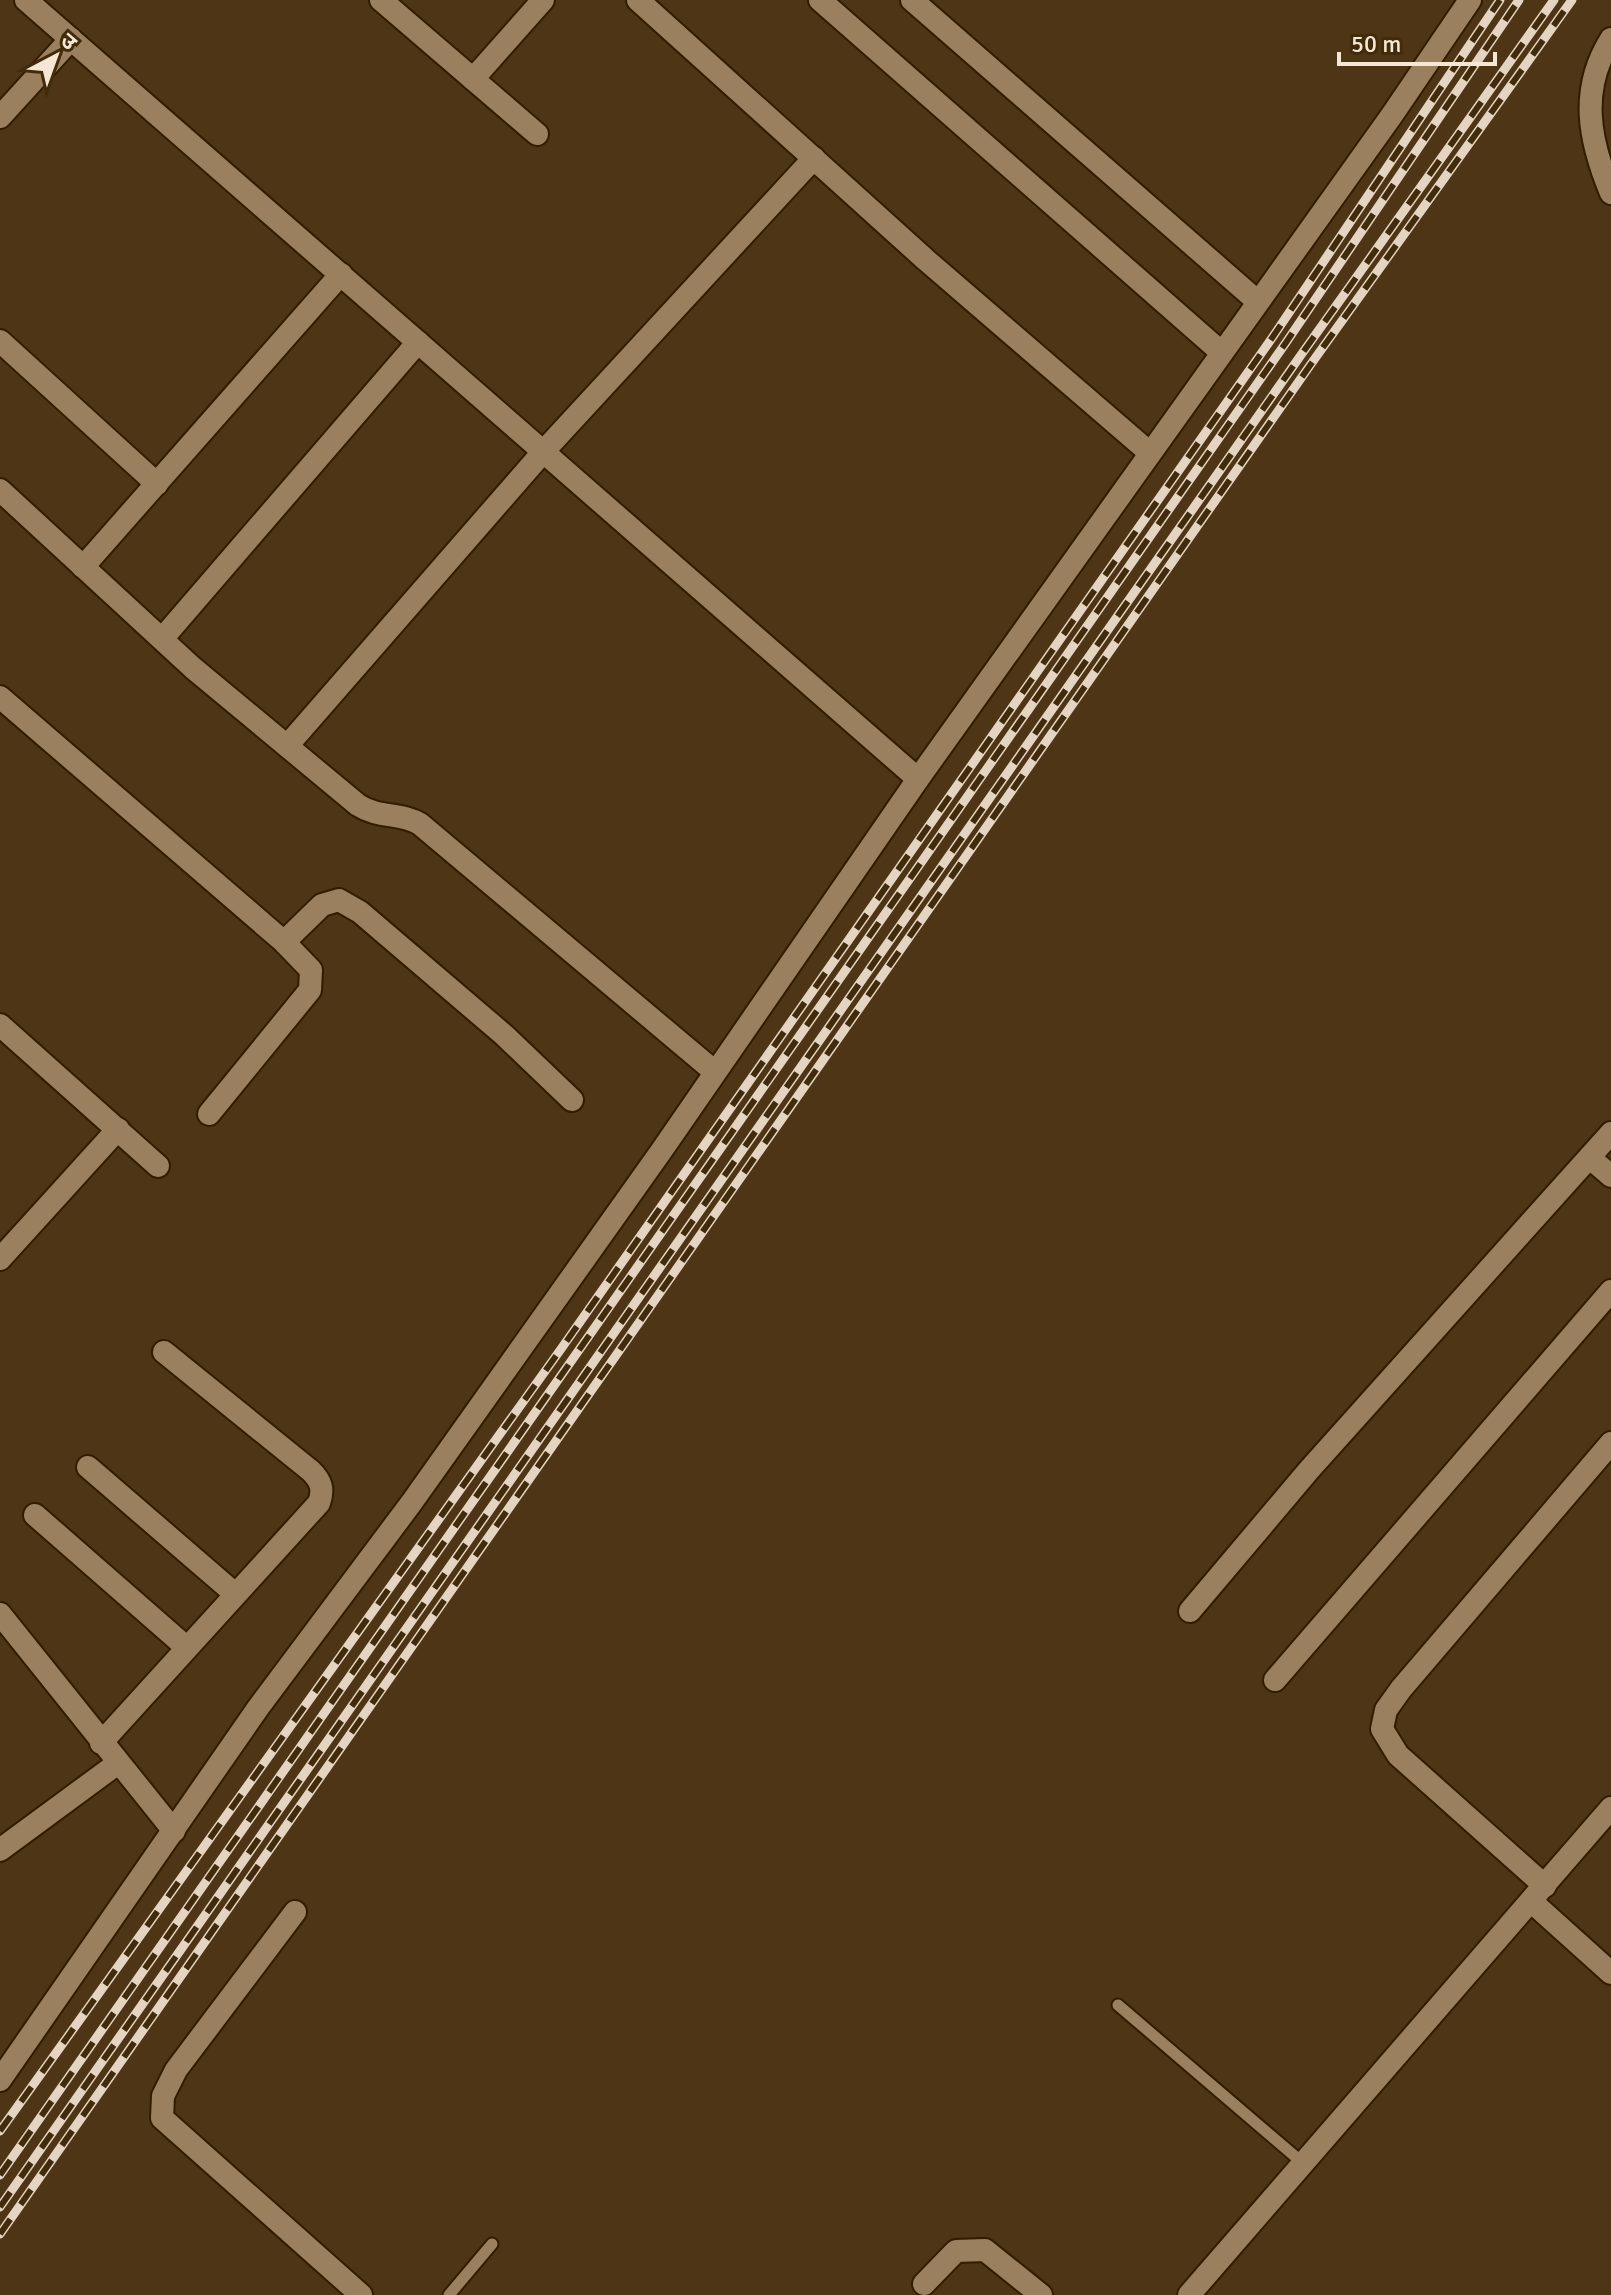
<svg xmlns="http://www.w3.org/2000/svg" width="1611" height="2295" viewBox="0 0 1611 2295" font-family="Signika,'Noto Sans Devanagari',sans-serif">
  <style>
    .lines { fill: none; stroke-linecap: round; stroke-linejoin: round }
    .service-casing { stroke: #321c00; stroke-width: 15 }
    .minor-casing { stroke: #321c00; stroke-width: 26 }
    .service { stroke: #9b805f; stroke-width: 11 }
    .minor { stroke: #9b805f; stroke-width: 22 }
    .rail-casing { stroke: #e4d4c1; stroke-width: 9 }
    .rail { stroke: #422b0b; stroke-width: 6; stroke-dasharray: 18; stroke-linecap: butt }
  </style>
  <rect width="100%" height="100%" fill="#4d3516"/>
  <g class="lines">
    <defs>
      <g id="service">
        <polyline points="1118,2005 1304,2164"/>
        <polyline points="449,2295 492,2244"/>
      </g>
      <g id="minor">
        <polyline points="26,0 918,779"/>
        <polyline points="381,0 537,134"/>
        <polyline points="638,0 926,260 1150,453"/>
        <polyline points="820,0 1221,352"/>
        <polyline points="912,0 1257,301"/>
        <path d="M1611,39C1579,90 1589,140 1611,193"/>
        <polyline points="473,79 543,0"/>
        <polyline points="0,117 71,39"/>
        <polyline points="0,341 157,484"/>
        <path d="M0,490L193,668L358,805C380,819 400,812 420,824L715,1072"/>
        <polyline points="83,567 341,274"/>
        <polyline points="162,639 418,342"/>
        <polyline points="0,697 284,942 311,970 310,990 209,1114"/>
        <polyline points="287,746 543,452 814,158"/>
        <polyline points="284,942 322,905 339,900 360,912 504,1035 572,1100"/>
        <polyline points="0,1025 158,1166"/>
        <polyline points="1590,1158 1611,1176"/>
        <polyline points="0,1259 118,1129"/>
        <polyline points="88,1467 234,1593"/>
        <polyline points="35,1515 186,1647"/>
        <polyline points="1190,1611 1309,1470 1611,1133"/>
        <polyline points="0,1614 174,1831"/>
        <polyline points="1275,1680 1611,1291"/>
        <path d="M101,1743L319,1503C324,1489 321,1481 311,1471L164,1352"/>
        <polyline points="0,1850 118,1763"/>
        <polyline points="1545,1886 1398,1755 1382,1729 1386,1710 1401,1689 1611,1443"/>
        <polyline points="1532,1902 1611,1973"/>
        <polyline points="295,1912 176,2070 163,2096 162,2118 361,2295"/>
        <polyline points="0,2080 258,1708 412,1502 662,1150 918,779 1392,115 1470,0"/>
        <polyline points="924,2284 956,2251 985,2250 1041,2295"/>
        <polyline points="1189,2295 1611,1808"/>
      </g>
    </defs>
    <!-- service casing -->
    <use href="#service" class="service-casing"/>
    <!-- minor casing -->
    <use href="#minor" class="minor-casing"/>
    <!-- service -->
    <use href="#service" class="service"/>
    <!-- minor -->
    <use href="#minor" class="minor"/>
    <defs>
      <g id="rail">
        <polyline points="0,2131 561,1349 1272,338 1500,0"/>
        <polyline points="0,2175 1285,344 1519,0"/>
        <polyline points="0,2207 1301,355 1554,0"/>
        <polyline points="0,2234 1311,364 1572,0"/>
      </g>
    </defs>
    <!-- rail casing -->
    <use href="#rail" class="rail-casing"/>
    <!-- rail -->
    <use href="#rail" class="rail"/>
  </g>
  <!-- north arrow -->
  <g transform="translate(56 56) rotate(41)" stroke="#422b0b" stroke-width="6" paint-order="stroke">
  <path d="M0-6L14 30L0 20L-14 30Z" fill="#f6e7d5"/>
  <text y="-12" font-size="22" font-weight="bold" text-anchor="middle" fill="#f6e7d5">उ</text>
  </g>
  <!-- scale -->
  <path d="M1339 52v12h156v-12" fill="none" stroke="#f6e7d5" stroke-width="4"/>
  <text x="1351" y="52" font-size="24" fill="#f6e7d5" stroke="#422b0b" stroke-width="6" paint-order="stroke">50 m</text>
</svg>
